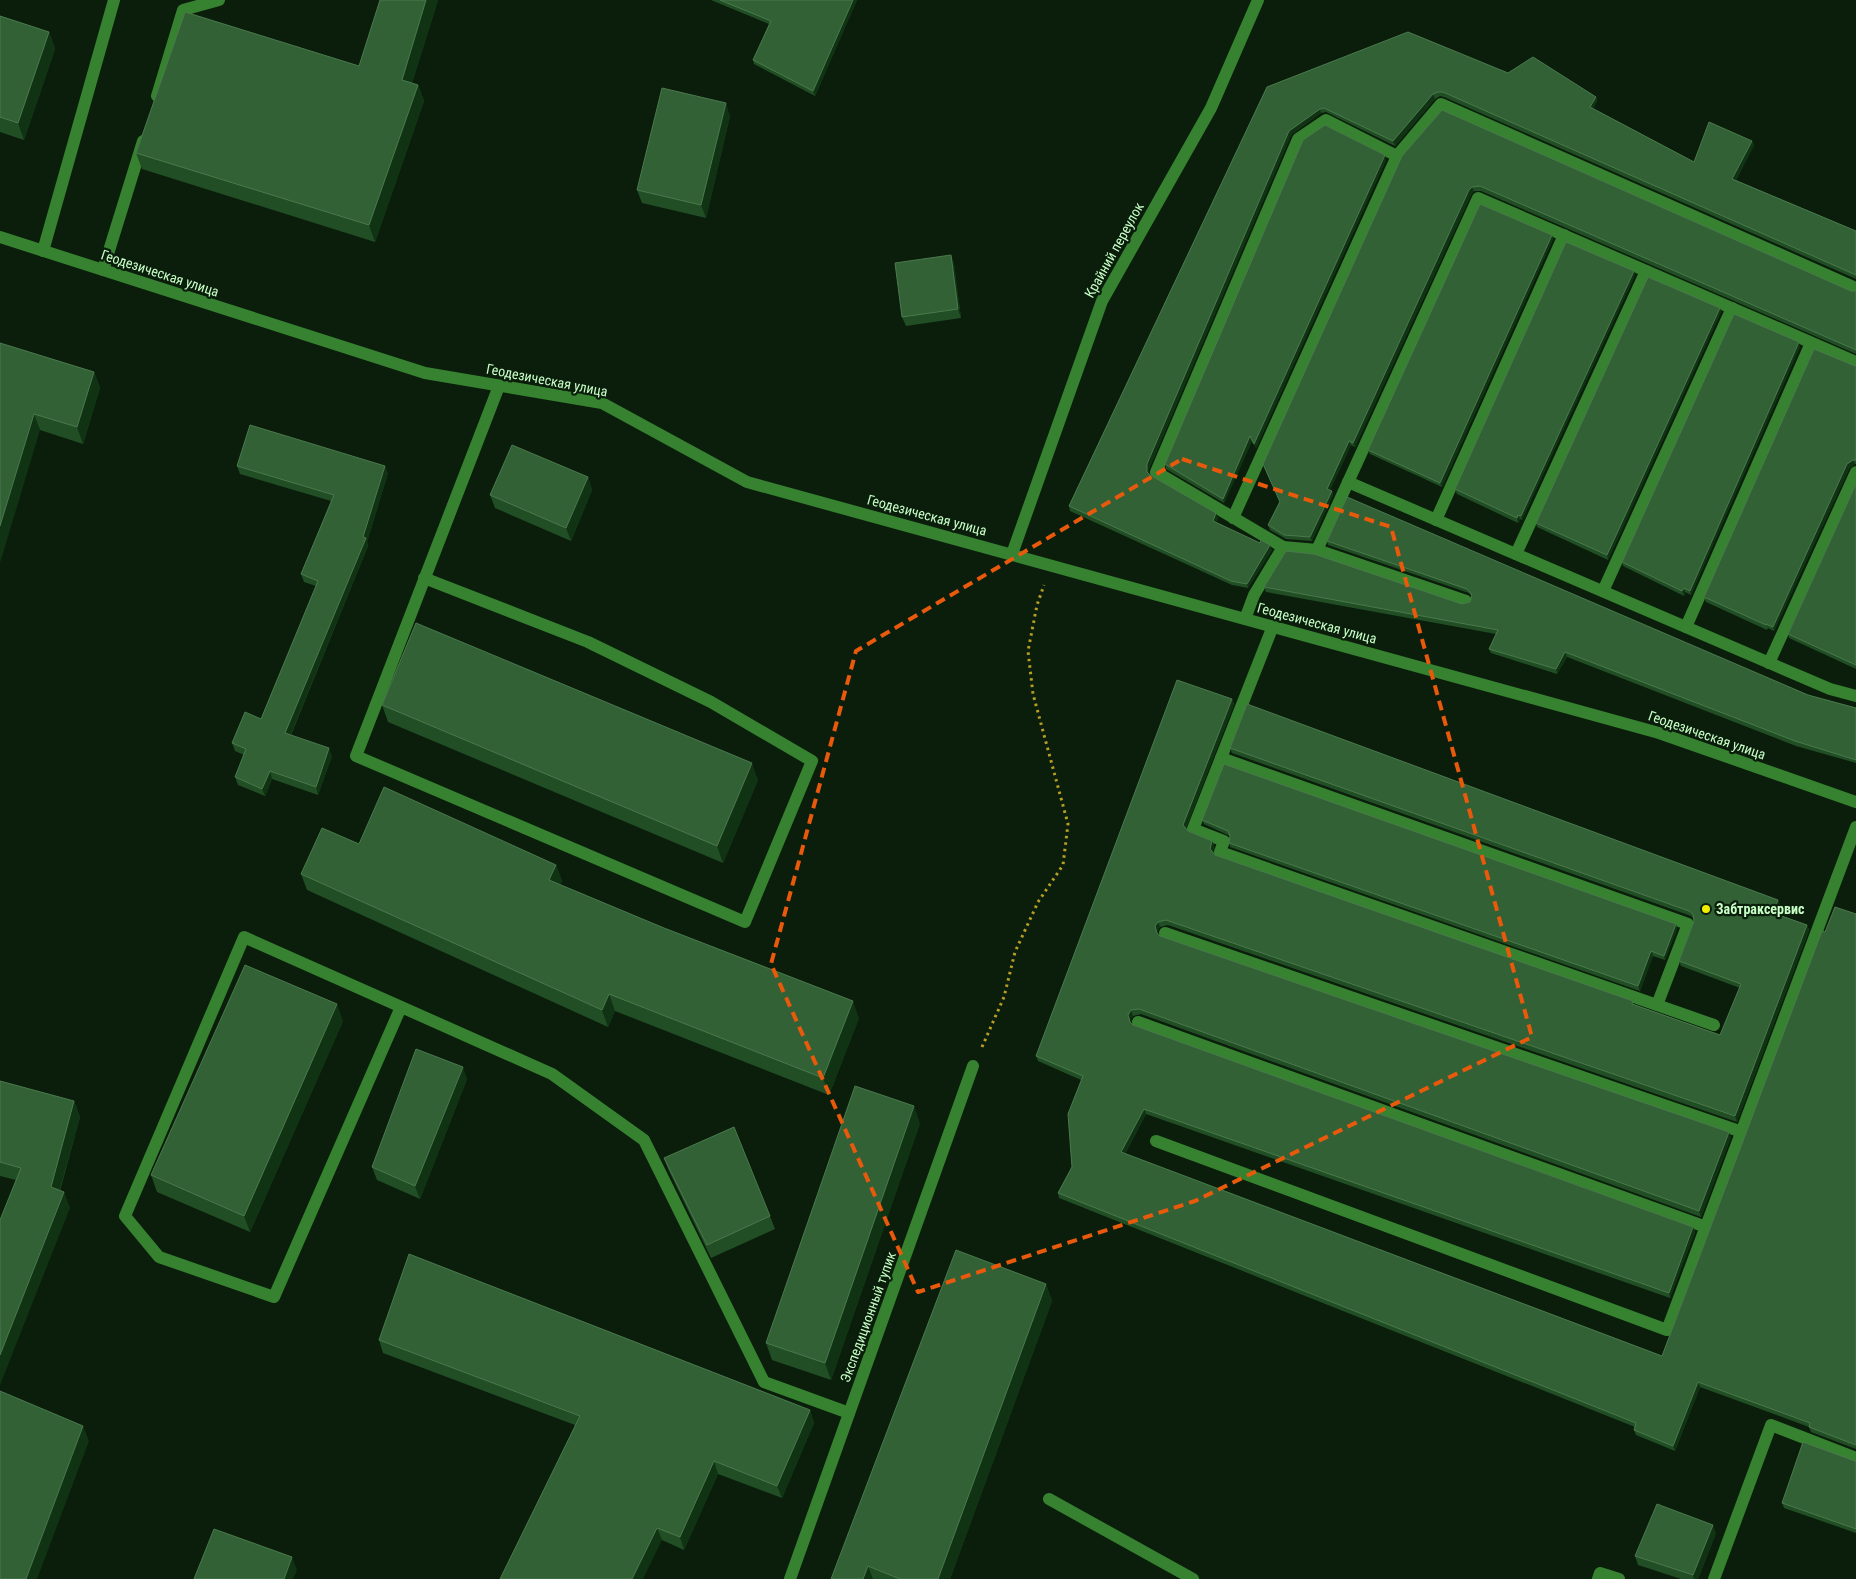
<svg xmlns="http://www.w3.org/2000/svg" width="1856" height="1579" viewBox="0 0 1856 1579" font-family="'Roboto Condensed',sans-serif">
  <style>
    .lines { fill: none; stroke-linecap: round; stroke-linejoin: round }
    .path { stroke: #b89e22; stroke-width: 3; stroke-dasharray: 2.5 4; stroke-linecap: butt }
    .minor { stroke: #368230; stroke-width: 12 }
    .wall { fill: #214e24 }
    .shaded-wall { fill: #103313 }
    .building { fill: #326136; stroke: #4a7a4c }
    .marked { fill: none; stroke: #e8590c; stroke-width: 4; stroke-dasharray: 10 6; stroke-linejoin: round }
    .poi-dot { fill: #f2ee00; stroke: #0a1e0b; stroke-width: 2 }
    .labels { text-anchor: middle; stroke-width: 4.5; stroke-linejoin: round; paint-order: stroke }
    .street-label { font-size: 14px; fill: #c7ffc7; stroke: #0a1e0b }
    .poi-label { font-size: 14px; font-weight: bold; fill: #c7ffc7; stroke: #0a1e0b; text-anchor: start }
  </style>
  <rect width="100%" height="100%" fill="#0a1e0b"/>
  <g class="lines">
    <!-- path -->
    <polyline class="path" points="982,1047 1004,997 1015,952 1038,902 1063,865 1068,824 1033,694 1028,651 1037,605 1044,585"/>
    <!-- minor -->
    <g class="minor">
      <polyline points="157,96 183,10 219,0"/>
      <polyline points="0,237 425,373 602,403 747,482 1659,733 1856,802"/>
      <polyline points="43,251 114,0"/>
      <polyline points="103,270 143,141"/>
      <polyline points="1348,482 1830,689 1856,696"/>
      <polyline points="1233,518 1397,156"/>
      <polyline points="1436,520 1564,235"/>
      <polyline points="1283,547 1156,472 1298,139 1326,120 1397,156 1441,104 1856,288"/>
      <polyline points="1317,550 1466,601"/>
      <polyline points="1012,554 1102,301 1211,108 1258,0"/>
      <polyline points="1516,554 1646,271"/>
      <polyline points="424,578 588,642 711,702 812,761 745,922 356,756 499,386"/>
      <polyline points="1603,591 1732,308"/>
      <polyline points="1245,619 1254,595 1283,547 1317,550 1478,198 1856,362"/>
      <polyline points="1273,626 1193,829 1224,841 1220,852 1714,1025"/>
      <polyline points="1686,627 1811,343"/>
      <polyline points="1769,663 1856,472"/>
      <polyline points="1221,758 1688,924 1657,1005"/>
      <polyline points="1165,933 1742,1132"/>
      <polyline points="401,1007 274,1297 159,1257 125,1216 244,937 552,1074 644,1140 764,1382 849,1413"/>
      <polyline points="1138,1022 1706,1227"/>
      <polyline points="1156,1141 1667,1330 1856,827"/>
      <polyline points="1049,1499 1193,1579"/>
      <polyline points="790,1579 973,1066"/>
      <polyline points="1598,1579 1600,1573 1619,1579"/>
      <polyline points="1714,1579 1771,1425 1856,1458"/>
    </g>
  </g>
  <!-- wall -->
  <g class="wall">
    <polygon points="380,0 438,0 412,83 418,85 424,101 375,242 142,169 136,153 359,66"/>
    <polygon points="711,0 857,0 815,96 754,64 753,60 769,24"/>
    <polygon points="0,16 49,32 55,49 24,140 0,132"/>
    <polygon points="1508,73 1596,97 1597,101 1593,109 1694,162 1752,141 1754,145 1736,180 1856,231 1856,279 1444,97 1440,96 1435,99 1395,146 1326,112 1321,113 1291,135 1149,469 1149,473 1150,475 1218,518 1216,522 1272,550 1248,588 1232,585 1070,511 1069,506 1267,87"/>
    <polygon points="730,116 706,218 642,203 637,190"/>
    <polygon points="1402,156 1851,291 1856,291 1856,354 1481,191 1474,191 1471,195 1355,447 1351,445 1330,490 1332,491 1333,495 1312,541 1286,539 1270,530 1268,525 1279,502"/>
    <polygon points="1386,160 1256,448 1252,441 1224,503 1166,469 1165,464"/>
    <polygon points="1552,235 1553,239 1442,487 1370,454 1368,450"/>
    <polygon points="951,255 954,264 961,318 906,326 902,317"/>
    <polygon points="1635,275 1522,520 1520,519 1518,523 1457,494 1455,489"/>
    <polygon points="1720,308 1721,312 1608,560 1537,527 1536,523"/>
    <polygon points="0,343 94,372 100,388 83,444 40,430"/>
    <polygon points="1800,347 1691,595 1685,592 1684,596 1623,566 1622,562"/>
    <polygon points="1856,365 1856,464 1855,464 1849,469 1774,631 1768,628 1767,630 1706,602 1704,597 1855,366"/>
    <polygon points="237,466 388,473 367,542 368,546 291,735 332,756 318,795 272,779 265,796 238,785 235,777 244,755 235,751 232,743 261,719 316,586 304,582 301,574 331,501 240,474"/>
    <polygon points="588,477 592,490 571,541 495,508 490,495"/>
    <polygon points="1856,484 1856,669 1789,638 1788,634"/>
    <polygon points="1327,541 1808,695 1856,708 1856,763 1796,746 1567,657 1557,674 1491,653 1489,649 1496,634 1266,592 1264,587 1462,604 1470,602 1472,597 1469,593 1328,545"/>
    <polygon points="1232,699 1234,704 1186,828 1188,831 1212,841 1214,846 1213,851 1215,855 1720,1035 1740,988 1681,966 1679,961 1694,921 1693,918 1691,916 1232,753 1230,748 1778,900 1780,905 1777,914 1807,925 1809,930 1737,1122 1168,925 1160,927 1157,931 1158,934 1160,936 1731,1137 1701,1217 1141,1014 1133,1016 1130,1020 1131,1023 1133,1025 1693,1227 1695,1232 1670,1298 1146,1114 1125,1154 1662,1356 1825,932 1856,914 1856,1449 1811,1432 1809,1427 1700,1387 1675,1451 1636,1435 1634,1430 1635,1427 1059,1198 1058,1193 1072,1167 1081,1080 1038,1061 1036,1056"/>
    <polygon points="382,705 758,780 723,863 388,722"/>
    <polygon points="1202,820 1676,924 1677,929 1665,960 1653,956 1640,991 1230,847 1229,843 1230,836 1204,824"/>
    <polygon points="359,844 556,865 562,881 560,885 859,1018 829,1095 615,1011 608,1027 307,890 301,874"/>
    <polygon points="343,1021 250,1232 157,1192 151,1175"/>
    <polygon points="467,1079 420,1199 377,1180 372,1167"/>
    <polygon points="0,1081 74,1101 80,1117 60,1191 70,1208 16,1180 0,1176"/>
    <polygon points="920,1123 831,1380 772,1360 766,1343"/>
    <polygon points="664,1158 770,1216 775,1229 711,1258 669,1171"/>
    <polygon points="1046,1284 1052,1301 950,1579 831,1579"/>
    <polygon points="379,1340 810,1410 814,1423 782,1498 718,1474 684,1550 662,1540 575,1425 383,1353"/>
    <polygon points="1855,1461 1856,1461 1856,1533 1784,1508 1782,1503"/>
    <polygon points="1716,1533 1698,1579 1681,1579 1638,1565 1635,1556"/>
  </g>
  <!-- shaded-wall -->
  <g class="shaded-wall">
    <polygon points="426,0 438,0 408,96 402,80"/>
    <polygon points="853,0 857,0 815,96 813,91"/>
    <polygon points="49,32 55,49 24,140 18,123"/>
    <polygon points="418,85 424,101 375,242 369,225"/>
    <polygon points="1433,94 1435,99 1395,146 1393,141"/>
    <polygon points="1596,97 1597,101 1592,112 1590,107"/>
    <polygon points="726,103 730,116 706,218 701,205"/>
    <polygon points="1320,109 1321,113 1291,135 1149,469 1149,476 1147,472 1147,464 1289,131"/>
    <polygon points="1752,141 1754,145 1734,183 1732,179"/>
    <polygon points="1385,155 1386,160 1256,448 1254,444"/>
    <polygon points="1472,187 1474,191 1471,195 1355,447 1353,443 1469,190"/>
    <polygon points="1552,235 1553,239 1442,487 1440,483"/>
    <polygon points="951,255 954,264 961,318 958,309"/>
    <polygon points="1634,271 1635,275 1522,520 1521,516"/>
    <polygon points="1720,308 1721,312 1608,560 1607,555"/>
    <polygon points="1799,342 1800,347 1691,595 1690,591"/>
    <polygon points="94,372 100,388 83,444 77,427"/>
    <polygon points="34,414 40,430 0,563 0,526"/>
    <polygon points="1250,436 1252,441 1224,503 1223,499"/>
    <polygon points="1349,441 1351,445 1329,493 1327,489"/>
    <polygon points="1853,460 1855,464 1849,469 1774,631 1773,627 1847,464"/>
    <polygon points="385,466 388,473 367,542 368,546 288,741 285,733 363,537"/>
    <polygon points="588,477 592,490 571,541 566,528"/>
    <polygon points="1332,491 1333,495 1312,541 1310,537"/>
    <polygon points="1216,513 1218,518 1214,525 1213,521"/>
    <polygon points="1518,515 1520,519 1518,523 1517,518"/>
    <polygon points="1270,545 1272,550 1248,588 1247,584"/>
    <polygon points="1684,588 1685,592 1684,596 1682,591"/>
    <polygon points="1565,652 1567,657 1557,674 1556,669"/>
    <polygon points="1232,699 1234,704 1185,830 1183,825"/>
    <polygon points="329,748 332,756 318,795 316,787"/>
    <polygon points="752,763 758,780 723,863 717,846"/>
    <polygon points="270,771 272,779 265,796 262,789"/>
    <polygon points="1212,841 1214,846 1212,854 1210,849"/>
    <polygon points="556,865 562,881 555,897 549,880"/>
    <polygon points="1778,900 1780,905 1775,918 1773,913"/>
    <polygon points="1158,922 1160,927 1157,931 1159,938 1155,926"/>
    <polygon points="1676,924 1677,929 1665,960 1664,956"/>
    <polygon points="1807,925 1809,930 1737,1122 1735,1116"/>
    <polygon points="1651,951 1653,956 1640,991 1638,986"/>
    <polygon points="609,994 615,1011 608,1027 602,1010"/>
    <polygon points="853,1001 859,1018 829,1095 823,1078"/>
    <polygon points="337,1004 343,1021 250,1232 244,1216"/>
    <polygon points="1131,1010 1133,1016 1130,1020 1132,1027 1128,1015"/>
    <polygon points="463,1067 467,1079 420,1199 415,1186"/>
    <polygon points="74,1101 80,1117 56,1203 51,1187"/>
    <polygon points="914,1106 920,1123 831,1380 825,1363"/>
    <polygon points="1144,1109 1146,1114 1123,1158 1121,1152"/>
    <polygon points="1729,1132 1731,1137 1701,1217 1699,1211"/>
    <polygon points="64,1192 70,1208 0,1385 0,1355"/>
    <polygon points="1693,1227 1695,1232 1670,1298 1669,1293"/>
    <polygon points="1046,1284 1052,1301 950,1579 938,1579"/>
    <polygon points="1698,1382 1700,1387 1675,1451 1673,1446"/>
    <polygon points="810,1410 814,1423 782,1498 777,1486"/>
    <polygon points="83,1426 89,1441 37,1579 26,1579"/>
    <polygon points="714,1461 718,1474 684,1550 680,1537"/>
    <polygon points="1713,1525 1716,1533 1698,1579 1694,1579 1693,1575"/>
    <polygon points="657,1528 662,1540 643,1579 632,1579"/>
    <polygon points="292,1557 297,1570 293,1579 284,1579"/>
    <polygon points="868,1566 873,1579 863,1579"/>
  </g>
  <!-- building -->
  <g class="building">
    <polygon points="380,0 426,0 402,80 418,85 369,225 136,153 185,12 359,66"/>
    <polygon points="720,0 853,0 813,91 753,60 771,21"/>
    <polygon points="0,16 49,32 18,123 0,117"/>
    <polygon points="1408,32 1508,73 1533,57 1596,97 1590,107 1694,162 1709,122 1752,141 1732,179 1856,231 1856,275 1443,92 1438,92 1433,94 1393,141 1324,108 1320,109 1289,131 1147,464 1147,472 1150,475 1216,513 1213,521 1260,543 1261,540 1270,545 1247,584 1231,581 1069,506 1267,87"/>
    <polygon points="662,88 726,103 701,205 637,190"/>
    <polygon points="1442,110 1851,291 1856,291 1856,350 1480,186 1472,187 1469,190 1353,443 1349,441 1327,489 1332,491 1310,537 1284,535 1268,525 1280,502 1263,464 1402,156"/>
    <polygon points="1325,125 1385,155 1254,444 1250,436 1223,499 1165,464 1303,140"/>
    <polygon points="1480,204 1552,235 1440,483 1368,450"/>
    <polygon points="1566,242 1634,271 1521,516 1518,515 1517,518 1455,489"/>
    <polygon points="951,255 958,309 902,317 895,263"/>
    <polygon points="1648,277 1720,308 1607,555 1536,523"/>
    <polygon points="1734,314 1799,342 1690,591 1684,588 1682,591 1622,562"/>
    <polygon points="0,343 94,372 77,427 34,414 0,526"/>
    <polygon points="1814,349 1855,366 1856,365 1856,460 1853,460 1847,464 1773,627 1766,624 1766,625 1704,597"/>
    <polygon points="250,425 385,466 363,537 366,538 285,733 329,748 316,787 270,771 262,789 235,777 246,749 232,743 245,712 261,719 318,581 301,574 334,495 237,466"/>
    <polygon points="512,445 588,477 566,528 490,495"/>
    <polygon points="1856,484 1856,665 1788,634"/>
    <polygon points="1347,497 1808,695 1856,708 1856,760 1795,741 1565,652 1556,669 1489,649 1498,630 1264,587 1286,551 1314,554 1462,604 1470,602 1472,595 1467,589 1327,541"/>
    <polygon points="416,623 752,763 717,846 382,705"/>
    <polygon points="1177,680 1232,699 1183,825 1188,831 1212,841 1210,849 1215,855 1633,1001 1632,1004 1720,1035 1741,984 1679,961 1694,921 1693,914 1689,911 1230,748 1247,704 1778,900 1773,913 1807,925 1735,1116 1166,920 1158,922 1155,926 1157,933 1160,936 1729,1132 1699,1211 1139,1009 1131,1010 1128,1015 1130,1022 1133,1025 1693,1227 1669,1293 1144,1109 1121,1152 1662,1356 1822,931 1825,932 1835,907 1856,914 1856,1445 1809,1427 1810,1423 1698,1382 1673,1446 1634,1430 1636,1423 1058,1193 1072,1167 1068,1114 1083,1076 1036,1056"/>
    <polygon points="1224,764 1676,924 1664,956 1651,951 1638,986 1229,843 1230,836 1228,831 1202,820"/>
    <polygon points="384,787 556,865 549,880 664,928 853,1001 823,1078 609,994 602,1010 301,874 322,828 359,844"/>
    <polygon points="245,965 337,1004 244,1216 151,1175"/>
    <polygon points="416,1049 463,1067 415,1186 372,1167"/>
    <polygon points="0,1081 74,1101 51,1187 64,1192 0,1355 0,1220 21,1168 0,1162"/>
    <polygon points="855,1086 914,1106 825,1363 766,1343"/>
    <polygon points="734,1127 770,1216 707,1245 664,1158"/>
    <polygon points="956,1250 1046,1284 938,1579 900,1579 868,1566 863,1579 831,1579"/>
    <polygon points="409,1254 810,1410 777,1486 714,1461 680,1537 657,1528 632,1579 500,1579 580,1416 379,1340"/>
    <polygon points="0,1391 83,1426 26,1579 0,1579"/>
    <polygon points="1803,1442 1855,1461 1856,1461 1856,1529 1782,1503"/>
    <polygon points="1657,1504 1713,1525 1693,1575 1635,1556"/>
    <polygon points="214,1529 292,1557 284,1579 194,1579"/>
  </g>
  <!-- marked area -->
  <path class="marked" d="M1182,459L1391,527L1532,1037L1195,1201L918,1292L771,964L856,651Z"/>
  <!-- markers -->
  <circle class="poi-dot" cx="1706" cy="909" r="5"/>
  <g class="labels">
    <!-- street labels -->
    <g class="street-label">
      <text transform="translate(1114 250) rotate(-61)" y="5">Крайний переулок</text>
      <text transform="translate(160 273) rotate(18)" y="5">Геодезическая улица</text>
      <text transform="translate(547 380) rotate(11)" y="5">Геодезическая улица</text>
      <text transform="translate(927 515) rotate(15)" y="5">Геодезическая улица</text>
      <text transform="translate(1317 623) rotate(15)" y="5">Геодезическая улица</text>
      <text transform="translate(1707 735) rotate(19)" y="5">Геодезическая улица</text>
      <text transform="translate(868 1317) rotate(-70)" y="5">Экспедиционный тупик</text>
    </g>
    <!-- poi labels -->
    <g class="poi-label">
      <text x="1716" y="914">Забтраксервис</text>
    </g>
  </g>
</svg>
